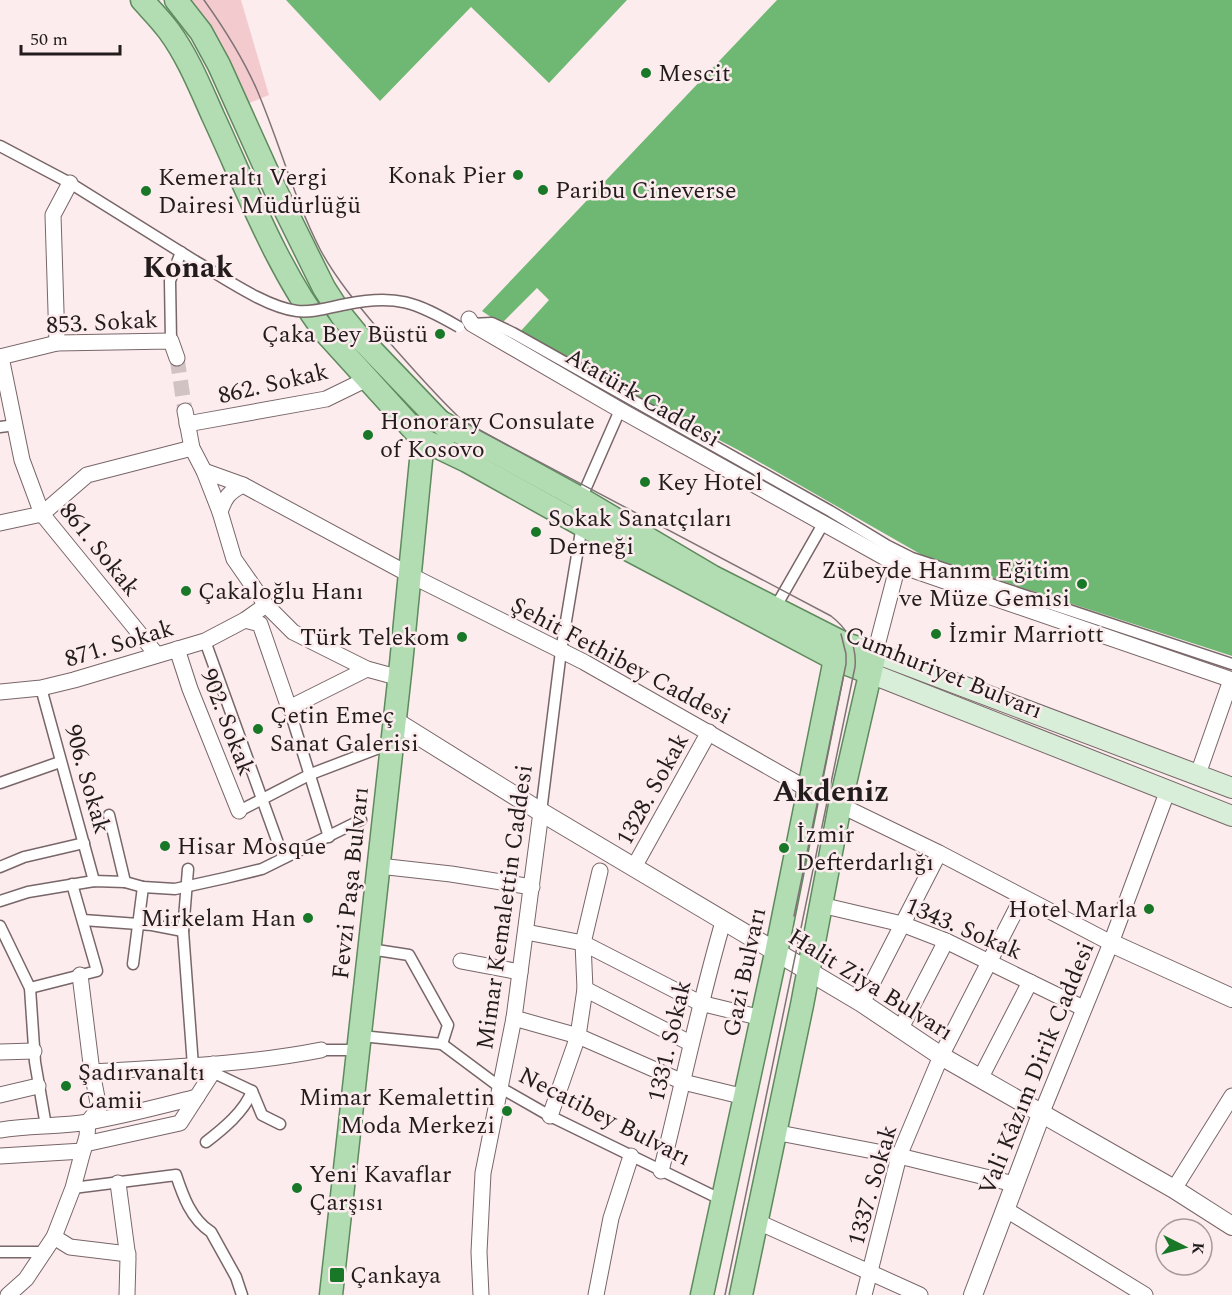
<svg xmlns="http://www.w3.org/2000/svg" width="1232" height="1295" viewBox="0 0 1232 1295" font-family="Spectral,serif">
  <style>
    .green { fill: #f3cbcf }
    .water { fill: #6fb873 }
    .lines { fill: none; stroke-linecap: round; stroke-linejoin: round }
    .minor-tunnel { stroke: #d1c2c4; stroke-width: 15; stroke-dasharray: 15 8; stroke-linecap: butt }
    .pedestrian-casing { stroke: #786668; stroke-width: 13 }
    .minor-casing { stroke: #786668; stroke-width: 17 }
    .tertiary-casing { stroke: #786668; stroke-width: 20 }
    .secondary-casing { stroke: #786668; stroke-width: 22 }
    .primary-casing { stroke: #5e8a5e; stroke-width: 25 }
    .pedestrian { stroke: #fff; stroke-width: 10 }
    .minor { stroke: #fff; stroke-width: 15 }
    .tertiary { stroke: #fff; stroke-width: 18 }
    .secondary { stroke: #d8eed9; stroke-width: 20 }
    .primary { stroke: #b2ddb3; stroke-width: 22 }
    .tram { stroke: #7f7375; stroke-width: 1.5 }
    .pedestrian-bridge-casing { stroke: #786668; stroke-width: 13; stroke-linecap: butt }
    .pedestrian-bridge { stroke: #fff; stroke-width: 10 }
    .poi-dot { fill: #187828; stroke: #fdecee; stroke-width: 2 }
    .labels { text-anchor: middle; stroke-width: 5; stroke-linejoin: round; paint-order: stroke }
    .poi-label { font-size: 24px; fill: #231c1d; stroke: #fdecee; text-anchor: start }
    .street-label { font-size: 24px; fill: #231c1d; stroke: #fdecee }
    .district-label { font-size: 30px; font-weight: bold; fill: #231c1d; stroke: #fdecee }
  </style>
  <rect width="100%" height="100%" fill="#fdecee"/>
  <!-- green -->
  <polygon class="green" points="188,0 241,0 269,95 247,104"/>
  <!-- water -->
  <g class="water">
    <polygon points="286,0 627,0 549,83 471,7 380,101"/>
    <polygon points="777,0 1232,0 1232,656 922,555 740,451 518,334 549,300 537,288 501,324 482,311"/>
  </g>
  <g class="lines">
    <!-- minor-tunnel -->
    <polyline class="minor-tunnel" points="177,358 185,411"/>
    <defs>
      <g id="pedestrian">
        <polyline points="0,146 70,183 195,261"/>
        <polyline points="471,324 492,323 513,333 830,511 888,546 912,558 1232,664"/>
        <polyline points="171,341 170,281 181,252"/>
        <polyline points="0,427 15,425"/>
        <polyline points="581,499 620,410"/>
        <polyline points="775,608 823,524"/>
        <polyline points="205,641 283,857"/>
        <polyline points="41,688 94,881"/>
        <polyline points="289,708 329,837"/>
        <polyline points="0,783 60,762"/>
        <polyline points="239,811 311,774 392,743"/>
        <polyline points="541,812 561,651 582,525"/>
        <polyline points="109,815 125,882"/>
        <polyline points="0,867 24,857 84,843"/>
        <polyline points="188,869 183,931 193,1066"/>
        <polyline points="0,901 28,892 94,881 125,882 143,887 175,889 225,878 262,869 361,820"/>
        <polyline points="83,920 152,925 183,931"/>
        <polyline points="0,926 30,988 35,1062 46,1126"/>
        <polyline points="370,949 409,955 448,1025 442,1044"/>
        <polyline points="133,964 143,887"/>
        <polyline points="30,988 97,971 72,884"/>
        <polyline points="361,1036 442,1044"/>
        <polyline points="442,1044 501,1088 550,1116 722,1200"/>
        <polyline points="321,1050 359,1050"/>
        <polyline points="212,1072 252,1091 262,1115 280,1124"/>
        <path d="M206,1142C223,1129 245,1111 252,1091"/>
        <path d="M73,1188L176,1175C183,1196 191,1219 211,1232L236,1277L242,1295"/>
        <polyline points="0,1252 42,1252"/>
      </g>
      <g id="minor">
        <polyline points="469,319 472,324 620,410 898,565 1232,680"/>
        <polyline points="57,343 53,215 70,183"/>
        <polyline points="0,357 57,343 171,341 177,358"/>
        <polyline points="1,357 22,460 42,514 157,655"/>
        <polyline points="185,411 192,448 204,471 220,512 234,559 266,605 293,632 367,669 400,678"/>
        <polyline points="187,424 326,399 367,379"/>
        <polyline points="204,471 243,485 410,575 584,662 809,790"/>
        <path d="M220,512C225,497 229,492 243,485"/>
        <polyline points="0,523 42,514 87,475 192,448"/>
        <polyline points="245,620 260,624 289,708 367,669"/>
        <polyline points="177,649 190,689 239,811"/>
        <polyline points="875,653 898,565"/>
        <polyline points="0,692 41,688 74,680 205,641 245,620 266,605"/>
        <polyline points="1198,774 1231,680"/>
        <polyline points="840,805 939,853 1111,943"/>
        <polyline points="379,866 451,874 532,887"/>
        <polyline points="634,867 709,732"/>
        <polyline points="821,905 902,924 946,941 1083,1008"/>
        <polyline points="526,932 583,943 700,1003 762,1018"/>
        <polyline points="461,961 520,972"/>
        <polyline points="80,975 92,1072 99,1108 88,1122"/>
        <polyline points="585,989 690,1043"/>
        <polyline points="862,1003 939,853"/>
        <polyline points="514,1018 578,1036 683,1082 745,1097"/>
        <polyline points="901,1028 946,941"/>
        <polyline points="0,1052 34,1051"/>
        <path d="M92,1072C168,1067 245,1065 321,1050"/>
        <polyline points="981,1077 1030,982"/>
        <polyline points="0,1095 38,1086"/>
        <polyline points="1042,1112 1111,943 1168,790"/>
        <polyline points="550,1116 578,1036 585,989 583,943 600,871"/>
        <path d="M0,1130C30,1125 58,1127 88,1122C124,1116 161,1106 197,1097"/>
        <polyline points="774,1132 899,1156 1014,1184"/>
        <polyline points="85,1144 180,1123 211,1075 213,1064"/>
        <polyline points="0,1156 83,1151"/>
        <path d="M661,1171C682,1088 699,1004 723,922"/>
        <polyline points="118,1183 128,1258 127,1295"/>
        <polyline points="1174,1189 1232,1096"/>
        <polyline points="1005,1209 1145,1295"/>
        <polyline points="756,1221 920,1295"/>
        <polyline points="54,1237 70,1247 128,1254"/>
        <polyline points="8,1295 26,1279 54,1237 73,1188 87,1136 88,1122"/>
        <polyline points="481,1295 479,1252 483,1173 514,1018 541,812"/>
        <polyline points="596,1295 611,1218 631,1156"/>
        <polyline points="864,1295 899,1156 941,1056 1022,898"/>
      </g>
      <g id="tertiary">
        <polyline points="395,721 541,812 862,1003 941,1056 1174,1189 1232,1226"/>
        <polyline points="1111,943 1232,998"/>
        <polyline points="973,1295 1042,1112"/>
      </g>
      <g id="secondary">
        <polyline points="875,653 1232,788"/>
        <polyline points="870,673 1232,816"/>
      </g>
      <g id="primary">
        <path d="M142,0C151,10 161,20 169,31C188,57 200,87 213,116C246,187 277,269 324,331L423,440L467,461L582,525L835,659L870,673"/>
        <polyline points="176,0 201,32 219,65 275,189 324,288 342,316 360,338 450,432"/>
        <polyline points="439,421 581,499 713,577 845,644 875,653 840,805 802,1005 741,1295"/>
        <polyline points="331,1295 401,664 423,440"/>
        <polyline points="702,1295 776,953 835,659"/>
      </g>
    </defs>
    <!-- pedestrian casing -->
    <use href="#pedestrian" class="pedestrian-casing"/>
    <!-- minor casing -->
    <use href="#minor" class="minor-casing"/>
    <!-- tertiary casing -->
    <use href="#tertiary" class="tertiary-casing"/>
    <!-- secondary casing -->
    <use href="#secondary" class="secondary-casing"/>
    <!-- primary casing -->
    <use href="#primary" class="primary-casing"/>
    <!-- pedestrian -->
    <use href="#pedestrian" class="pedestrian"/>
    <!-- minor -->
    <use href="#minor" class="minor"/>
    <!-- tertiary -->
    <use href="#tertiary" class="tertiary"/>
    <!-- secondary -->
    <use href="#secondary" class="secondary"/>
    <!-- primary -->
    <use href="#primary" class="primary"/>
    <!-- tram -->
    <g class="tram">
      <path d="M204,0C224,28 243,58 257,90C280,144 294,199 321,251C339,284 365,313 389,342C413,369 437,397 464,422L831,616C848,629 857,645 855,667L725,1295"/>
      <polyline points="794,916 846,664 846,654 841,634"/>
    </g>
    <defs>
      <path id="pedestrian-bridge" d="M195,261C223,277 265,307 297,311C313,313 331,307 347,304C396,294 416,302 459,327"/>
    </defs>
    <!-- pedestrian-bridge casing -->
    <use href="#pedestrian-bridge" class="pedestrian-bridge-casing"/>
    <!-- pedestrian-bridge -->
    <use href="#pedestrian-bridge" class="pedestrian-bridge"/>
  </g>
  <!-- markers -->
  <g class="poi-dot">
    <circle cx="646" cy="73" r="6"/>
    <circle cx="518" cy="175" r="6"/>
    <circle cx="543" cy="190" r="6"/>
    <circle cx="146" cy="191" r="6"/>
    <circle cx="440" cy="334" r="6"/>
    <circle cx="368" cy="435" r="6"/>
    <circle cx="645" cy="482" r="6"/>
    <circle cx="536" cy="532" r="6"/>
    <circle cx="1082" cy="584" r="6"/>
    <circle cx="186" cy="591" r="6"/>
    <circle cx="936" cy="634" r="6"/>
    <circle cx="462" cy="637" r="6"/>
    <circle cx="258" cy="729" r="6"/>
    <circle cx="165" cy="846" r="6"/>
    <circle cx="784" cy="848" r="6"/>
    <circle cx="1149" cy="909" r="6"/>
    <circle cx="308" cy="918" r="6"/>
    <circle cx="66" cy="1086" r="6"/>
    <circle cx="507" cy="1111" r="6"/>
    <circle cx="297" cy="1188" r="6"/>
    <rect x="329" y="1267" width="16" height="16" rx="3"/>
  </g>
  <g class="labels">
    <!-- poi labels -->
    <g class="poi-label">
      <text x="658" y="81">Mescit</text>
      <text x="506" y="183" text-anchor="end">Konak Pier</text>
      <text x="158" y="185">Kemeraltı Vergi<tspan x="158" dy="28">Dairesi Müdürlüğü</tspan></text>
      <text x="555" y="198">Paribu Cineverse</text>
      <text x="428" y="342" text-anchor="end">Çaka Bey Büstü</text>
      <text x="380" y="429">Honorary Consulate<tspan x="380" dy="28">of Kosovo</tspan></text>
      <text x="657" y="490">Key Hotel</text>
      <text x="548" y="526">Sokak Sanatçıları<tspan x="548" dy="28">Derneği</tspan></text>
      <text x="1070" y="578" text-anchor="end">Zübeyde Hanım Eğitim<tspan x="1070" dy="28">ve Müze Gemisi</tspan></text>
      <text x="198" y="599">Çakaloğlu Hanı</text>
      <text x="948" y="642">İzmir Marriott</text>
      <text x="450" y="645" text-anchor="end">Türk Telekom</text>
      <text x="270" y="723">Çetin Emeç<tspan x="270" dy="28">Sanat Galerisi</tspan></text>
      <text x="796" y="842">İzmir<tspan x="796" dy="28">Defterdarlığı</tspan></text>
      <text x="177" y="854">Hisar Mosque</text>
      <text x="1137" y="917" text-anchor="end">Hotel Marla</text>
      <text x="296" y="926" text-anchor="end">Mirkelam Han</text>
      <text x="78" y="1080">Şadırvanaltı<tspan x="78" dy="28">Camii</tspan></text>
      <text x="495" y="1105" text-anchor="end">Mimar Kemalettin<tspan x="495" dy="28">Moda Merkezi</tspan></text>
      <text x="309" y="1182">Yeni Kavaflar<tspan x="309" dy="28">Çarşısı</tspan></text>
      <text x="350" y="1283">Çankaya</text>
    </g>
    <!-- street labels -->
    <g class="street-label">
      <text transform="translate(102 322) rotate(-3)" y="8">853. Sokak</text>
      <text transform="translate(273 383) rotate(-13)" y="8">862. Sokak</text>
      <text transform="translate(643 397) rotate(30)" y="8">Atatürk Caddesi</text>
      <text transform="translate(100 549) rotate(51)" y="8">861. Sokak</text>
      <text transform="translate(119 643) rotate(-17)" y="8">871. Sokak</text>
      <text transform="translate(621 660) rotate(28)" y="8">Şehit Fethibey Caddesi</text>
      <text transform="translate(944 672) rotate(22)" y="8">Cumhuriyet Bulvarı</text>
      <text transform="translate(228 722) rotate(69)" y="8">902. Sokak</text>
      <text transform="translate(88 779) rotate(74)" y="8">906. Sokak</text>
      <text transform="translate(652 789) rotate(-61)" y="8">1328. Sokak</text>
      <text transform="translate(350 883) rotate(-84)" y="8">Fevzi Paşa Bulvarı</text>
      <text transform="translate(504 907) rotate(-82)" y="8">Mimar Kemalettin Caddesi</text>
      <text transform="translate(964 928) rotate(23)" y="8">1343. Sokak</text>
      <text transform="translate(744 972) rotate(-78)" y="8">Gazi Bulvarı</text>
      <text transform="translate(871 984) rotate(32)" y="8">Halit Ziya Bulvarı</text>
      <text transform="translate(669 1041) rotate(-77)" y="8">1331. Sokak</text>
      <text transform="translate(1036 1068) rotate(-68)" y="8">Vali Kâzım Dirik Caddesi</text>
      <text transform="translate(605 1116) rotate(27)" y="8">Necatibey Bulvarı</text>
      <text transform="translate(872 1185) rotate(-74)" y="8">1337. Sokak</text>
    </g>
    <!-- district labels -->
    <g class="district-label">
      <text x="188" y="277">Konak</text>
      <text x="831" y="801">Akdeniz</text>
    </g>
  </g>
  <!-- north arrow -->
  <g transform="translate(1184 1247) rotate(96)"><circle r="28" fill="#fdecee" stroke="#a6999a" stroke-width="1.5"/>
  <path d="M0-4.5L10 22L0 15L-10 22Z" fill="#187828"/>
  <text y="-9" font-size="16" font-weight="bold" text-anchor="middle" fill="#231c1d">K</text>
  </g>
  <!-- scale -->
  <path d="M21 45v9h99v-9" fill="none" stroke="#231c1d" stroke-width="3"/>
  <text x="30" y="45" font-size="18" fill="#231c1d" stroke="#fdecee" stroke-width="4.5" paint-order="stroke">50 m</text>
</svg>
